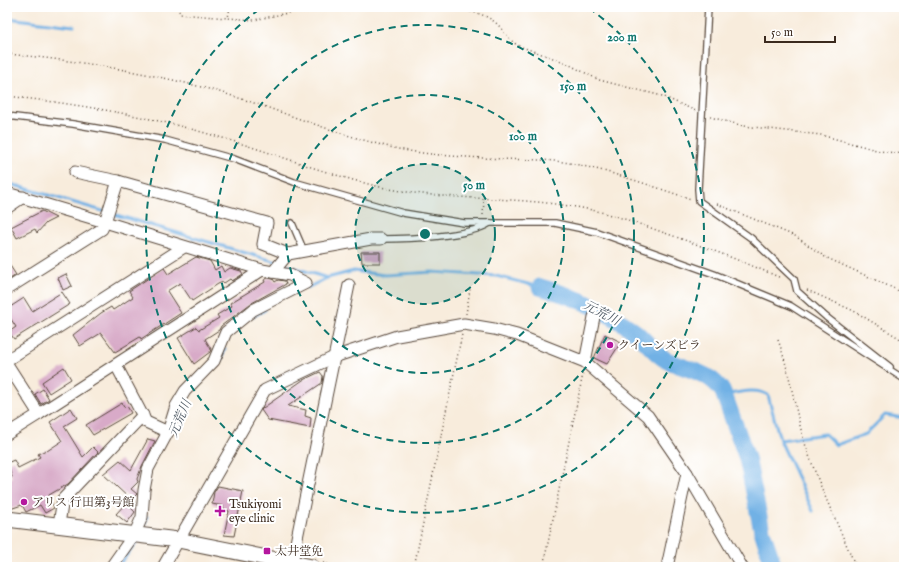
<svg xmlns="http://www.w3.org/2000/svg" width="911" height="574" viewBox="0 0 911 574" font-family="'IM FELL English','Noto Serif JP',serif">
  <style>
    .lines { fill: none; stroke-linecap: round; stroke-linejoin: round }
    .stream { stroke: #71b1e5; stroke-width: 3 }
    .river { stroke: #71b1e5; stroke-width: 17 }
    .building { fill: #d8aac8 }
    .lane-casing { stroke: #57473a; stroke-width: 8 }
    .street-casing { stroke: #57473a; stroke-width: 13 }
    .secondary-casing { stroke: #57473a; stroke-width: 17 }
    .path { stroke: #57473a; stroke-width: 1.5; stroke-dasharray: 1 3; stroke-linecap: butt }
    .lane { stroke: #fff; stroke-width: 5.5 }
    .street { stroke: #fff; stroke-width: 11 }
    .secondary { stroke: #fff; stroke-width: 15 }
    .ring { fill: none; stroke: #0f766e; stroke-width: 2; stroke-dasharray: 7 5 }
    .poi-dot { fill: #b5179e; stroke: #fff; stroke-width: 1.5 }
    .labels { text-anchor: middle; stroke-width: 4; stroke-linejoin: round; paint-order: stroke }
    .poi-label { font-size: 12px; fill: #3b2a1e; stroke: #fff; text-anchor: start }
    .water-label { font-size: 13px; font-style: italic; fill: #4e5964; stroke: #fff }
    .centre { fill: #0f766e; stroke: #fff; stroke-width: 2 }
    .ring-label { font-size: 12px; text-anchor: middle; font-weight: bold; fill: #0f766e; stroke: #fff; stroke-width: 4; stroke-linejoin: round; paint-order: stroke }
  </style>
  <rect width="100%" height="100%" fill="#fff"/>
  <filter id="ink" filterUnits="userSpaceOnUse"><feTurbulence type="fractalNoise" baseFrequency=".025" numOctaves="2"/><feDisplacementMap in="SourceGraphic" scale="8" xChannelSelector="R" yChannelSelector="G"/><feConvolveMatrix kernelMatrix="1 2 1 2 8 2 1 2 1" color-interpolation-filters="sRGB"/></filter>
  <filter id="wash" filterUnits="userSpaceOnUse"><feTurbulence type="fractalNoise" baseFrequency=".012" numOctaves="4" result="noise"/><feDisplacementMap in="SourceGraphic" scale="16" xChannelSelector="R" yChannelSelector="G"/><feGaussianBlur stdDeviation="0.9" result="paint"/><feColorMatrix in="noise" values="0 0 0 0 0 0 0 0 0 0 0 0 0 0 0 0 0 1.4 0 .05"/><feComposite in="paint" operator="in"/></filter>
  <g filter="url(#wash)">
    <rect width="100%" height="100%" fill="#f8ecdc"/>
    <g class="lines">
      <!-- stream -->
      <g class="stream">
        <polyline points="7,18 74,26"/>
        <polyline points="7,183 277,262"/>
        <polyline points="283,264 327,278"/>
        <polyline points="307,288 327,278 354,271 385,275 432,272 496,276 540,287"/>
        <polyline points="254,316 265,310"/>
        <polyline points="218,364 221,360 225,349"/>
        <path d="M724,395C737,393 756,387 768,395L780,440L825,434L836,445L866,434L885,415L904,418"/>
        <polyline points="177,420 184,402"/>
        <polyline points="780,440 813,511"/>
        <polyline points="143,531 147,517"/>
        <polyline points="118,567 137,541"/>
      </g>
      <!-- river -->
      <path class="river" d="M540,287C574,296 606,310 634,331C644,338 652,351 663,358C684,370 709,370 723,392L747,458L762,531L774,567"/>
    </g>
    <g id="blocks">
      <!-- building -->
      <g class="building">
        <polygon points="42,211 56,218 46,223 37,233 35,229 17,238 11,227"/>
        <polygon points="361,252 380,252 380,263 362,263"/>
        <polygon points="196,257 210,261 215,270 221,266 224,272 230,268 241,271 243,274 232,281 230,279 224,283 223,282 218,284 192,301 180,283 167,291 181,313 141,339 140,337 115,352 101,333 80,346 73,335 101,313 111,307 113,310 133,297 129,291 164,268 168,274"/>
        <polygon points="7,261 16,275 7,281"/>
        <polygon points="66,274 72,286 63,290 58,278"/>
        <polygon points="268,278 273,279 275,282 278,280 285,281 286,284 250,304 221,326 219,330 205,339 211,349 210,352 194,364 178,338 196,327 199,330 219,318 217,315 232,306 230,303 265,282 264,280"/>
        <polygon points="62,292 70,304 14,339 9,332 16,327 7,313 7,309 24,298 32,311"/>
        <polygon points="605,334 621,342 607,364 594,358"/>
        <polygon points="64,367 71,379 49,393 42,382"/>
        <polygon points="320,372 323,376 322,383 288,406 306,410 305,416 311,418 310,428 268,420 261,410 263,408 303,380"/>
        <polygon points="43,389 49,399 41,404 35,394"/>
        <polygon points="122,403 125,408 127,406 131,413 93,435 86,425"/>
        <polygon points="71,408 77,418 64,426 83,457 93,447 98,452 68,484 49,495 54,508 45,513 40,505 26,512 22,505 7,510 7,480 12,477 7,463 14,460 18,468 40,457 38,454 46,450 47,451 62,441 50,422"/>
        <polygon points="148,439 155,441 142,466 137,479 138,482 131,489 137,494 131,500 103,474 120,460 131,470"/>
        <polygon points="218,486 243,491 234,536 224,535 229,511 223,509 223,506 212,504 214,492"/>
        <polygon points="126,503 135,512 127,523 116,514"/>
      </g>
    </g>
  </g>
  <g filter="url(#ink)">
    <use href="#blocks" fill-opacity="0" stroke="#57473a" stroke-width="1"/>
    <g class="lines">
      <defs>
        <g id="lane">
          <polyline points="708,7 698,189 699,201 751,238 794,279 797,291 826,317 890,367"/>
          <polyline points="7,116 73,124 165,140 234,159 294,182 403,213 464,223 555,223 597,232 714,274 791,306 904,379"/>
          <polyline points="292,223 304,251"/>
          <path d="M381,239C407,239 469,237 490,223"/>
        </g>
        <g id="street">
          <polyline points="75,172 118,181 267,223 263,244 288,254"/>
          <polyline points="7,193 105,222 118,181"/>
          <polyline points="7,208 23,197"/>
          <polyline points="273,272 288,254 371,239 381,239"/>
          <polyline points="7,289 102,229 105,222 262,270 39,414"/>
          <polyline points="7,360 184,247"/>
          <polyline points="585,362 594,317"/>
          <polyline points="7,364 39,414 7,434"/>
          <polyline points="116,365 146,422 168,432"/>
          <polyline points="59,524 63,499 143,415"/>
          <polyline points="111,567 135,533 142,517 144,490 148,469 168,432 176,406 185,391 214,361 226,332 253,310 306,283 290,275 262,270"/>
          <polyline points="163,567 265,390 334,357 397,336 464,324 494,329 517,335 585,362 648,416 687,473 742,567"/>
          <polyline points="291,567 349,285"/>
          <polyline points="667,567 687,473"/>
        </g>
        <polyline id="secondary" points="7,519 178,540 312,567"/>
      </defs>
      <!-- lane casing -->
      <use href="#lane" class="lane-casing"/>
      <!-- street casing -->
      <use href="#street" class="street-casing"/>
      <!-- secondary casing -->
      <use href="#secondary" class="secondary-casing"/>
      <!-- path -->
      <g class="path">
        <polyline points="178,7 180,14 228,18"/>
        <polyline points="230,7 228,18 254,20 316,7"/>
        <path d="M439,7C456,10 478,10 492,20C503,27 507,40 519,46L564,62L599,80L662,96L696,111"/>
        <polyline points="469,12 470,7"/>
        <path d="M7,54C73,60 141,71 205,88C269,105 329,133 394,148C430,156 466,157 502,159C525,160 547,159 569,163C611,171 651,186 691,199"/>
        <path d="M7,96C76,104 145,115 212,135C270,151 326,175 385,188C447,201 507,196 569,206C601,210 631,221 662,232C702,246 742,261 781,278"/>
        <polyline points="710,117 744,126 821,135 880,151 904,154"/>
        <polyline points="717,204 795,236 825,257 904,293"/>
        <polyline points="483,215 484,201"/>
        <polyline points="807,290 854,311 904,341"/>
        <polyline points="466,314 470,289"/>
        <path d="M778,340C790,372 794,405 803,437C817,483 838,524 856,567"/>
        <polyline points="323,563 340,567"/>
        <polyline points="414,567 462,334"/>
        <polyline points="543,567 583,374"/>
      </g>
      <!-- lane -->
      <use href="#lane" class="lane"/>
      <!-- street -->
      <use href="#street" class="street"/>
      <!-- secondary -->
      <use href="#secondary" class="secondary"/>
    </g>
  </g>
  <!-- distance rings -->
  <circle cx="425" cy="234" r="70" fill="#0f766e" fill-opacity=".12"/>
  <g class="ring">
    <circle cx="425" cy="234" r="70"/>
    <circle cx="425" cy="234" r="139"/>
    <circle cx="425" cy="234" r="209"/>
    <path d="M589 8A279 279 0 1 1 261 8"/>
  </g>
  <!-- markers -->
  <g class="poi-dot">
    <circle cx="610" cy="345" r="4"/>
    <circle cx="24" cy="502" r="4"/>
    <path d="M218 505h4v4h4v4h-4v4h-4v-4h-4v-4h4z"/>
    <rect x="263" y="547" width="8" height="8" rx="2"/>
  </g>
  <g class="labels">
    <!-- poi labels -->
    <g class="poi-label">
      <text x="618" y="349">クイーンズビラ</text>
      <text x="32" y="506">アリス 行田第3号館</text>
      <text x="229" y="508">Tsukiyomi<tspan x="229" dy="14">eye clinic</tspan></text>
      <text x="275" y="555">太井堂免</text>
    </g>
    <!-- water labels -->
    <g class="water-label">
      <text transform="translate(602 312) rotate(27)" y="5">元荒川</text>
      <text transform="translate(179 418) rotate(-67)" y="5">元荒川</text>
    </g>
  </g>
  <circle cx="425" cy="234" r="6" class="centre"/>
  <g class="ring-label">
    <text x="622" y="41">200 m</text>
    <text x="573" y="90">150 m</text>
    <text x="523" y="140">100 m</text>
    <text x="474" y="189">50 m</text>
  </g>
  <!-- margin -->
  <rect width="911" height="574" fill="none" stroke="#fff" stroke-width="24"/>
  <!-- scale -->
  <path d="M765 36v6h70v-6" fill="none" stroke="#3b2a1e" stroke-width="2"/>
  <text x="771" y="36" font-size="12" fill="#3b2a1e" stroke="#ffffff" stroke-width="3" paint-order="stroke">50 m</text>
</svg>
